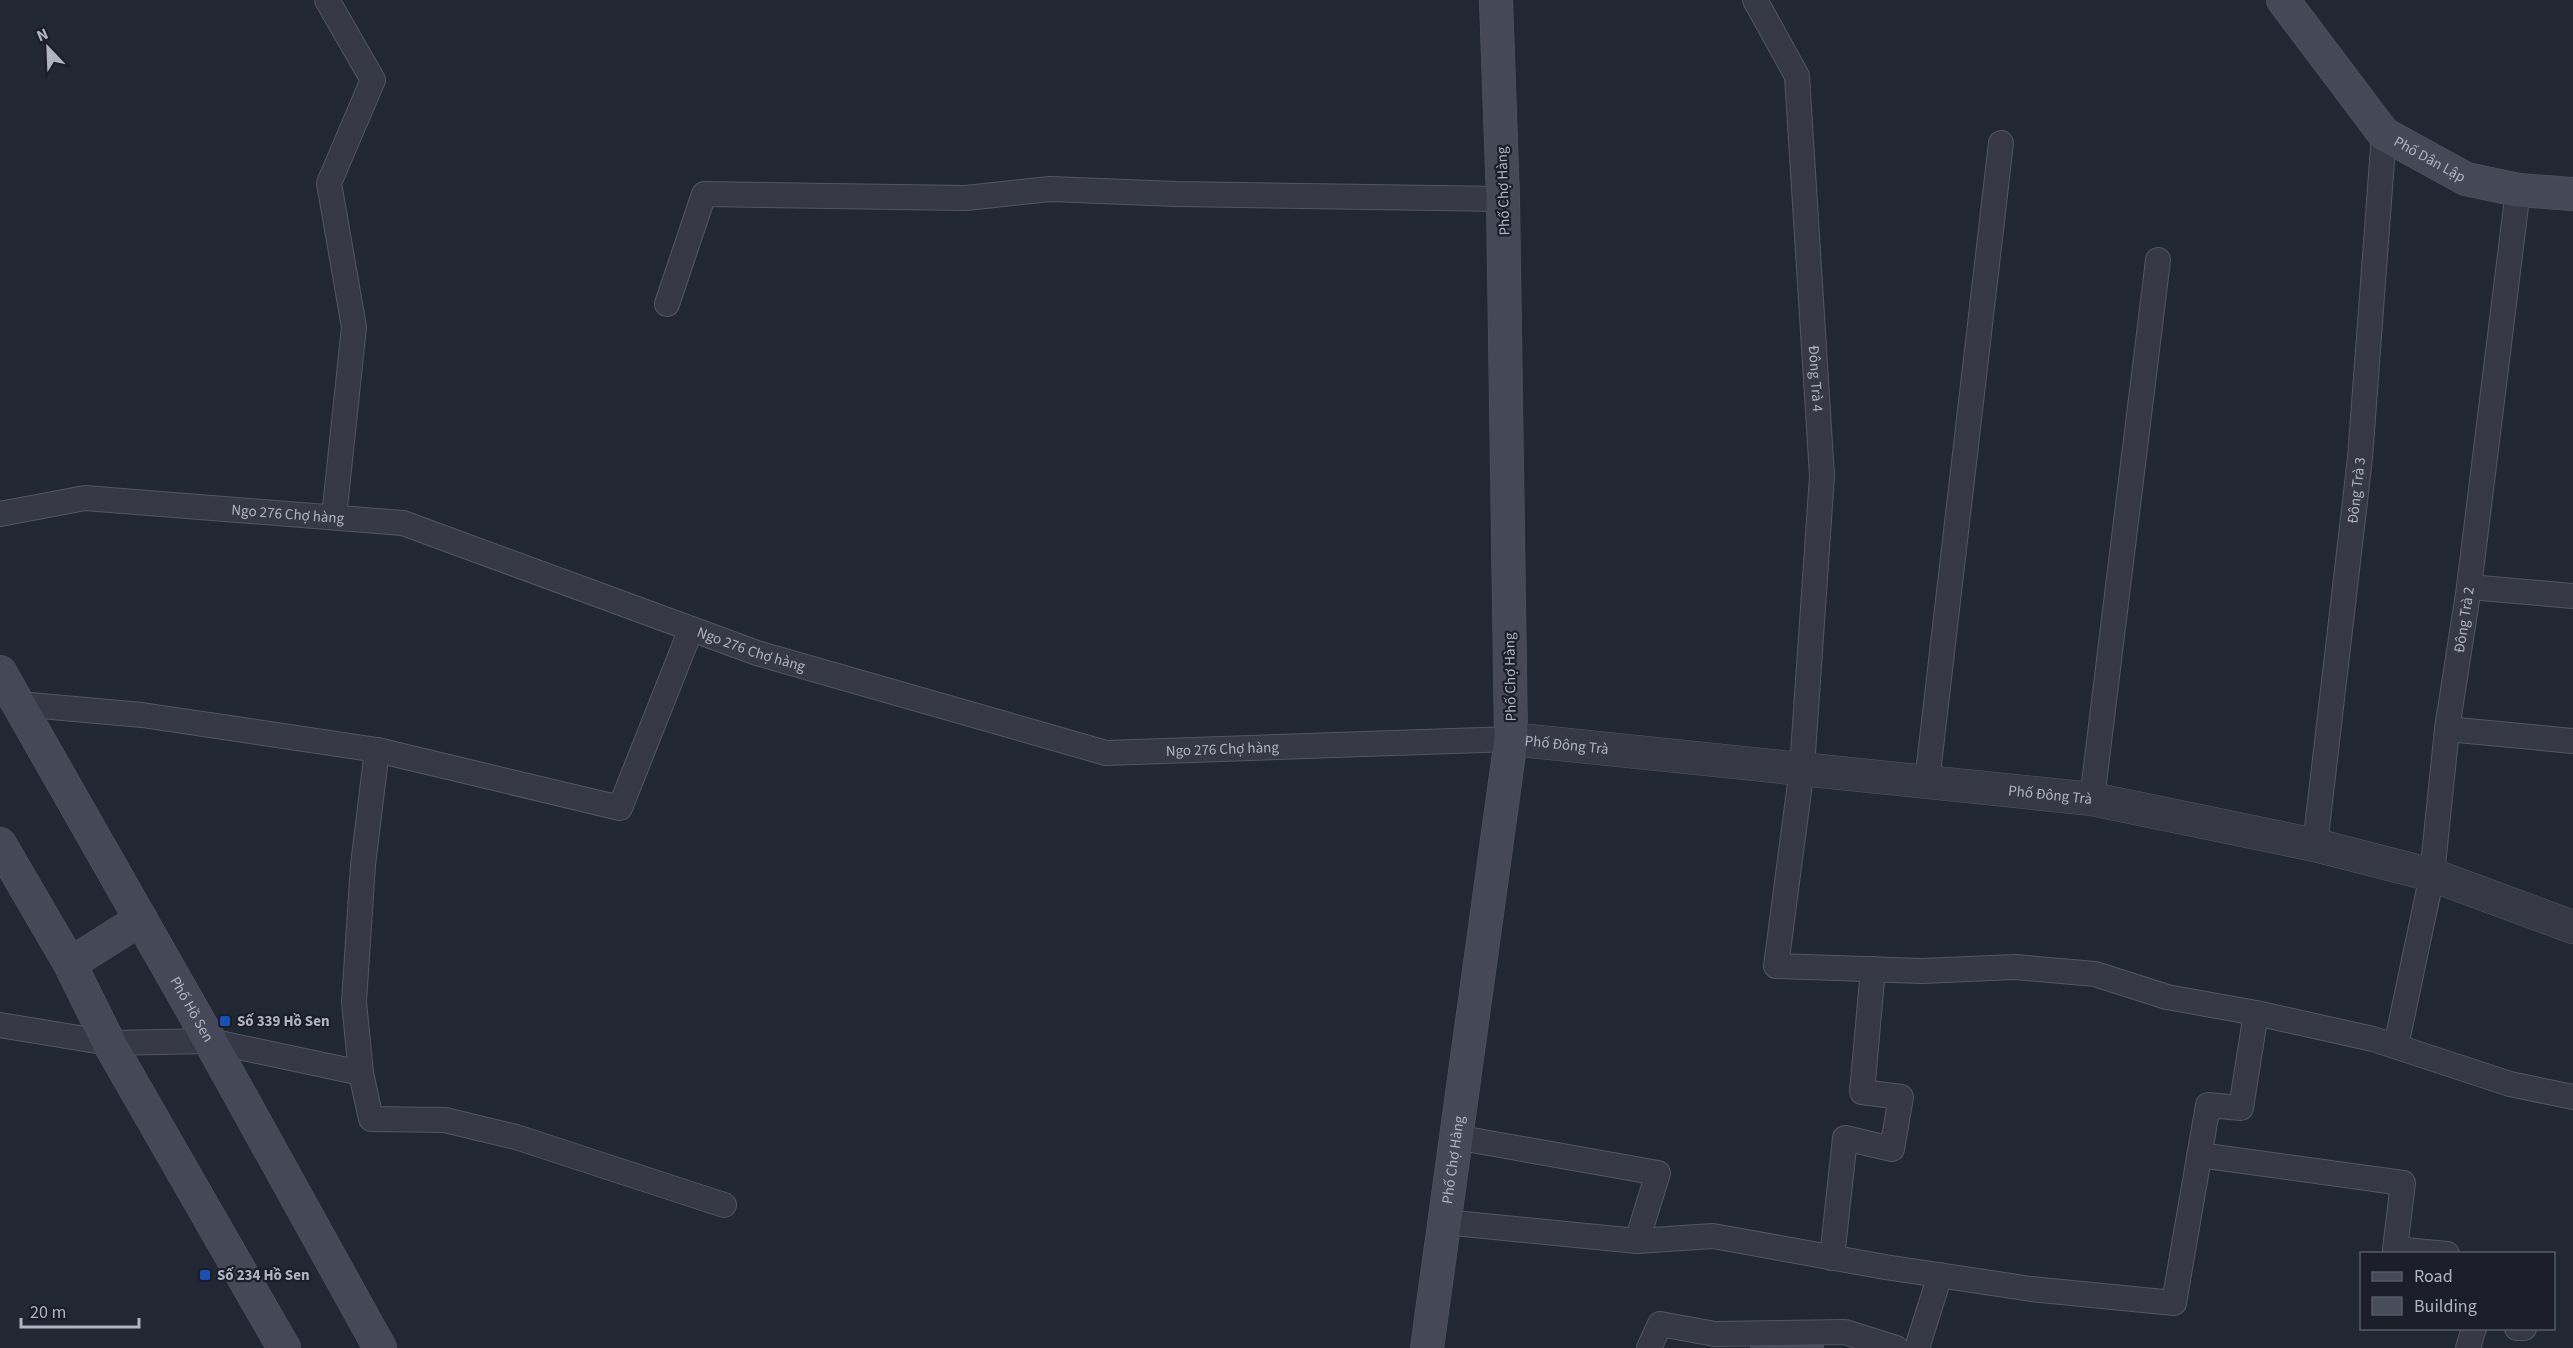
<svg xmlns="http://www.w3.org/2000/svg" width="2573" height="1348" viewBox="0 0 2573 1348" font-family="'Source Sans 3',sans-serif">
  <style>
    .building { fill: #484d5c }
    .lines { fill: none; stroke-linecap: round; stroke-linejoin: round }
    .lane-casing { stroke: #535662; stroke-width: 26 }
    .street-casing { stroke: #535662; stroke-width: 34 }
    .secondary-casing { stroke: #535662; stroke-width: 34 }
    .lane { stroke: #363945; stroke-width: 24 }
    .street { stroke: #363945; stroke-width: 33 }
    .secondary { stroke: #444857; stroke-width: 33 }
    .transit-dot { fill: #1a4fb4; stroke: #1b1e29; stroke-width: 2 }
    .labels { text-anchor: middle; stroke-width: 4.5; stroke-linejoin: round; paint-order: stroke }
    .street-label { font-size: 15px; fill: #b0b3c1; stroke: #1b1e29 }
    .poi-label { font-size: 15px; font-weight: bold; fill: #b0b3c1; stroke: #1b1e29; text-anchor: start }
  </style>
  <rect width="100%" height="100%" fill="#222734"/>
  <!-- building -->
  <polygon class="building" points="1750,1343 1824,1345 1824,1348 1750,1348"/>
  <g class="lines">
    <defs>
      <g id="lane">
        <polyline points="327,0 373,80 329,183 354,327 334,517"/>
        <path id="s1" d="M1755,0L1797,76L1822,476L1802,768L1776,966L1922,971L2015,967L2095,974L2167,997L2256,1013L2373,1039L2510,1084L2573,1097"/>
        <polyline points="667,304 704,194 966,198 1050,189 1176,194 1503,199"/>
        <path id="s2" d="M0,514L85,498L403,523L757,653L1106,753L1511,739"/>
        <polyline points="2469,587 2573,596"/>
        <polyline points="19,704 142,715 377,750 620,808 691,629"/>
        <polyline points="2447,729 2573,741"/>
        <polyline points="1927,782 2001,143"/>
        <polyline points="2092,799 2158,260"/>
        <path id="s3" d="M2315,845L2360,458L2384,134"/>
        <polyline points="0,1025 109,1043 210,1041 361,1073 371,1119 445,1120 516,1137 724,1205"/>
        <path id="s4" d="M2396,1046L2432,875L2447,729L2469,587L2518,190"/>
        <polyline points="361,1073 354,1002 363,865 377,750"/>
        <polyline points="1455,1137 1658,1173 1637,1241"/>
        <polyline points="2199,1155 2403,1183 2395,1249 2447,1254"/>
        <polyline points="1444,1222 1637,1241 1713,1236 1885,1267 2031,1289 2174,1303 2208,1105 2241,1108 2256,1013"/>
        <polyline points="1832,1258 1845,1138 1892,1149 1901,1097 1862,1092 1873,969"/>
        <polyline points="2517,1328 2524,1328"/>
        <polyline points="1649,1348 1660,1324 1715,1334 1845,1332 1896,1348"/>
        <polyline points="1917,1348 1940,1275"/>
        <polyline points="2468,1348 2474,1328"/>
      </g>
      <g id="street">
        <path id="s5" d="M1511,739L2092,799L2315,845L2432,875L2573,927"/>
      </g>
      <g id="secondary">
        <path id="s6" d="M2283,0L2384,134L2466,179L2518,190L2573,194"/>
        <path id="s7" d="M0,672L210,1041L380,1348"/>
        <polyline points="0,844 70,964 109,1043 284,1348"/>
        <polyline points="70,964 141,919"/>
        <path id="s8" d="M1427,1348L1511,739L1503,199L1496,0"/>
      </g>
    </defs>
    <!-- lane casing -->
    <use href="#lane" class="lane-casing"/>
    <!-- street casing -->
    <use href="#street" class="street-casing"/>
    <!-- secondary casing -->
    <use href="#secondary" class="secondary-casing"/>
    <!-- lane -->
    <use href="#lane" class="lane"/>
    <!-- street -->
    <use href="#street" class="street"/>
    <!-- secondary -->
    <use href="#secondary" class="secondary"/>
  </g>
  <!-- markers -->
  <g class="transit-dot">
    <rect x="219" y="1015" width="12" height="12" rx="3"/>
    <rect x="199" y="1269" width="12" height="12" rx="3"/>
  </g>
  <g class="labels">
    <!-- street labels -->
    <g class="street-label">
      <text dy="5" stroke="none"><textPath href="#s6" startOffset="220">Phố Dân Lập</textPath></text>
      <text transform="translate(1503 191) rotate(-92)" y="5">Phố Chợ Hàng</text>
      <text dy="5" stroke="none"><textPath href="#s1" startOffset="390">Đông Trà 4</textPath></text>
      <text dy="5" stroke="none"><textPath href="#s3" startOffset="357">Đông Trà 3</textPath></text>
      <text dy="5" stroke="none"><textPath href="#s2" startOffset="290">Ngo 276 Chợ hàng</textPath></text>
      <text dy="5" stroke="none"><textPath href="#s4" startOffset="432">Đông Trà 2</textPath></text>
      <text dy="5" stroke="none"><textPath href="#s2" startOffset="776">Ngo 276 Chợ hàng</textPath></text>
      <text transform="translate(1510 677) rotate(-91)" y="5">Phố Chợ Hàng</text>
      <text dy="5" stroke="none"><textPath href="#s5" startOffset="56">Phố Đông Trà</textPath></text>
      <text dy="5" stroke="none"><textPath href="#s2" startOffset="1262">Ngo 276 Chợ hàng</textPath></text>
      <text dy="5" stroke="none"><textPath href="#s5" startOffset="542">Phố Đông Trà</textPath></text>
      <text dy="5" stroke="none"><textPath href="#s7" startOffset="388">Phố Hồ Sen</textPath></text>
      <text dy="5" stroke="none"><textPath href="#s8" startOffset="190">Phố Chợ Hàng</textPath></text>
    </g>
    <!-- poi labels -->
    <g class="poi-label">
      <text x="237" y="1026">Số 339 Hồ Sen</text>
      <text x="217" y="1280">Số 234 Hồ Sen</text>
    </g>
  </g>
  <!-- legend -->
  <rect x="2360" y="1252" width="195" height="78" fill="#1b1e29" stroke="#575a66" stroke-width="1.5"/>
  <rect x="2372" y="1272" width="30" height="9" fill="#444857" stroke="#575a66" stroke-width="1.5"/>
  <text x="2414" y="1282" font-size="18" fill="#b0b3c1">Road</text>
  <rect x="2372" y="1297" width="30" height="18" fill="#484d5c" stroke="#575a66" stroke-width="1.5"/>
  <text x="2414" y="1312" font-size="18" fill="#b0b3c1">Building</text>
  <!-- north arrow -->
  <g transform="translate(48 48) rotate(337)" stroke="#1b1e29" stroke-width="4.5" paint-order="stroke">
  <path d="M0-4.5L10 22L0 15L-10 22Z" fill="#b0b3c1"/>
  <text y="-9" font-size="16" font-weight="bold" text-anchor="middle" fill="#b0b3c1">N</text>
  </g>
  <!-- scale -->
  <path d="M21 1318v9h118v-9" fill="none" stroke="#b0b3c1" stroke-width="3"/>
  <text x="30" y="1318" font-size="18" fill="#b0b3c1" stroke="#1b1e29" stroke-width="4.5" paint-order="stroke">20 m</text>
</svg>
